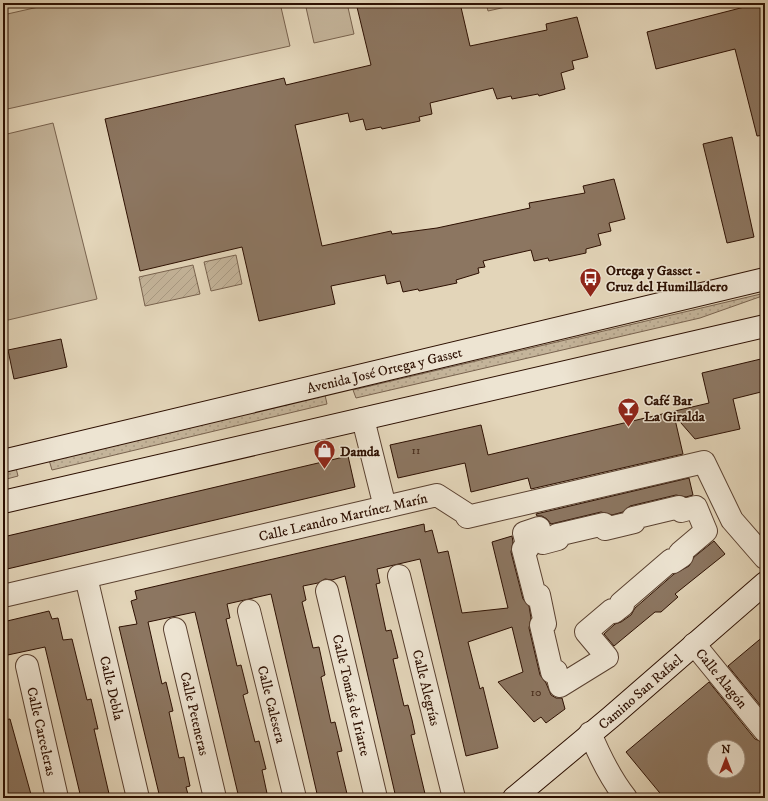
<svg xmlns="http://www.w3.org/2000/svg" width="768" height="801" viewBox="0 0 768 801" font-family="'IM FELL DW Pica',serif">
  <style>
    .grass { fill: url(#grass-dots); stroke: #78624e }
    .garden { fill: url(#garden-furrows); stroke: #78624e }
    .pitch { fill: #c4b49a; stroke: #78624e }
    .building { fill: #8c7661; stroke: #2d1002; fill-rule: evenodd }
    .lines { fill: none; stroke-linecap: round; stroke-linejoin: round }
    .pedestrian-casing { stroke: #5a4130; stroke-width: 24 }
    .minor-casing { stroke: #5a4130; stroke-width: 24 }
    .secondary-casing { stroke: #2d1002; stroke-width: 24 }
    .pedestrian { stroke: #ede4d2; stroke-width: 22 }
    .minor { stroke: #ede4d2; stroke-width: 22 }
    .secondary { stroke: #ede4d2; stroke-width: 22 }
    .labels { text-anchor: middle; stroke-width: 3; stroke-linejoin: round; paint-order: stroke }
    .number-label { font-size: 12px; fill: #452a1a }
    .poi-label { font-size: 14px; font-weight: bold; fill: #2d1002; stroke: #ede4d2; text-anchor: start }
    .street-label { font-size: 14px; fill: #2d1002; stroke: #ede4d2 }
  </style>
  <defs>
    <pattern id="grass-dots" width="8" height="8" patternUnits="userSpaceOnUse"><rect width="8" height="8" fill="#c4b49a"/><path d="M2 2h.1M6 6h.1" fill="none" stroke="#a99a83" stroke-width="1.8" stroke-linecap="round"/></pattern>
    <pattern id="garden-furrows" width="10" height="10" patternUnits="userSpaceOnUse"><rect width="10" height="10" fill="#c4b49a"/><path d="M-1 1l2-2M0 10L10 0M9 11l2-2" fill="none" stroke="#a99a83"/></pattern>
  </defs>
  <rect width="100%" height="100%" fill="#e3d5b9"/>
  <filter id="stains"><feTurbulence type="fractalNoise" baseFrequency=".005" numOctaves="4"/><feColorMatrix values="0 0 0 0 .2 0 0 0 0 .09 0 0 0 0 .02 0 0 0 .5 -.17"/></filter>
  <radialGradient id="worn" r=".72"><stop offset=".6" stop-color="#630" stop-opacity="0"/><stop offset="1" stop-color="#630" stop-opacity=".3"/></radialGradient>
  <!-- grass -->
  <g class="grass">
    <polygon points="765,293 765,295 700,318 356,398 353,390"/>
    <polygon points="325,395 327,404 52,470 49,460"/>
    <polygon points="16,468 18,476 3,480 3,471"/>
  </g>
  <!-- garden -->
  <g class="garden">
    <polygon points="236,255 242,284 211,291 204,262"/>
    <polygon points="193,265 200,294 145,306 139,277"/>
  </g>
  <!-- pitch -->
  <g class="pitch">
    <polygon points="56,3 280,3 290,46 3,110 3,15"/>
    <polygon points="305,3 347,3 354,34 314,43"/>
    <polygon points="486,3 524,3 488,11"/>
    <polygon points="53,123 97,299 4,321 3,135"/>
  </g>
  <!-- building -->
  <g class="building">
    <polygon points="356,3 460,3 470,46 547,30 546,24 577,17 588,57 572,61 574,69 561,73 565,89 539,96 538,94 512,99 511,96 497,99 493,88 430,103 432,114 419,117 420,121 382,129 381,127 366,130 363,119 350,122 348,113 295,125 322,246 391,231 392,234 437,228 530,208 529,203 585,193 583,186 614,179 625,219 609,223 611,231 598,234 601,245 586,249 586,253 549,261 548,258 534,261 531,250 483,261 485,267 478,268 479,273 456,280 457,283 419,291 418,289 403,292 400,281 387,284 385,275 331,286 335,304 259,321 242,247 140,271 105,119 284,78 286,85 371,65"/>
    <polygon points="760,3 765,3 765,135 757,136 735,49 656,69 647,32"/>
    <polygon points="732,137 754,237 727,243 703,144"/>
    <polygon points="61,339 67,367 14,379 8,350"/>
    <polygon points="765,358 765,391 733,399 740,429 695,439 674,415 683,454 531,489 528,478 471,492 465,463 398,478 390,445 481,425 488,455 709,403 702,373"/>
    <polygon points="348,456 355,487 3,570 3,537"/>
    <polygon points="689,478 693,495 686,497 676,495 630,506 623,512 612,515 601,512 551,524 547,519 542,516 537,516 536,514"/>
    <polygon points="424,524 425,532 432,530 438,553 448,551 462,613 508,608 492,542 512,536 513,542 511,552 523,599 529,606 531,618 529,628 540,675 546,683 551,695 556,698 562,698 565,709 546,723 541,717 534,722 498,682 523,672 512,627 468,642 480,689 483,687 498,748 466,756 420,559 377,569 380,583 376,584 386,631 391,630 398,658 393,659 404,706 408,705 412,720 415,734 411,735 426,798 396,798 345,576 332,580 325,579 318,583 303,586 306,600 302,602 313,648 319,647 325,675 321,677 331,723 335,722 342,751 337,752 348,798 318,798 271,594 227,604 230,618 226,619 237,666 241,665 248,693 243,695 255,742 259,741 266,769 262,770 268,798 242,798 241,794 238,794 195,612 148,622 162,684 166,682 173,711 169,712 179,758 184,757 190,786 186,787 189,798 160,798 119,627 137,624 131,601 137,599 135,591"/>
    <polygon points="714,541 725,554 675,594 678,597 661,612 655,612 614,646 604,634 615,624 621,622 631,615 635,608 674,574 689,566 694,557"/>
    <polygon points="49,611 52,619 58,618 63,640 72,639 87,700 91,699 98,729 94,729 110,798 81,798 45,647 3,656 3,622"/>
    <polygon points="765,635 765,711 728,666"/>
    <path d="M709,682L755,739L765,743V798H664L626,752ZM714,747H738V771H714Z"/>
    <polygon points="10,719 32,798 3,798 3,720"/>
  </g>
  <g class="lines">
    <defs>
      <g id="pedestrian">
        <polygon points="679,507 681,511 696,507 706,531 680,553 682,556 673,562 671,560 621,603 623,605 614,612 612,610 586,632 607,657 560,686 556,671 552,672 541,625 545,624 539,595 535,596 523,549 528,548 524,533 539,528 543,543 558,539 557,535 604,524 605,529 634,522 633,518"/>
        <path id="s1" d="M399,576L454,798"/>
        <path id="s2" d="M86,577L138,798"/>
        <path id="s3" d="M327,591L376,798"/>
        <path id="s4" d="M249,611L295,798"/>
        <path id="s5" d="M175,629L215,798"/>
        <path id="s6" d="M27,666L57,798"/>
      </g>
      <g id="minor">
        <polyline points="363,419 385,507"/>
        <path id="s7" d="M3,596L437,495L465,513L467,517L704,462L732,520L765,558"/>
        <path id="s8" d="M694,644L765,731"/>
        <path d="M590,733C600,757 610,778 626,798"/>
      </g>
      <g id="secondary">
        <path id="s9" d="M3,461L765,279"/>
        <polyline points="3,502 765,326"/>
        <path id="s10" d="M514,798L611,717L765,583"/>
      </g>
    </defs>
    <!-- pedestrian casing -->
    <use href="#pedestrian" class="pedestrian-casing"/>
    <!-- minor casing -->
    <use href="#minor" class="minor-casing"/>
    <!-- secondary casing -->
    <use href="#secondary" class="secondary-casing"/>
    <!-- pedestrian -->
    <use href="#pedestrian" class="pedestrian"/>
    <!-- minor -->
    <use href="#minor" class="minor"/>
    <!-- secondary -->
    <use href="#secondary" class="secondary"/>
  </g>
  <!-- icons -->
  <defs>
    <symbol id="bus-pin" viewBox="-11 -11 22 30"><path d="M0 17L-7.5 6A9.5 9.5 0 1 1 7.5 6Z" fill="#8f2418" stroke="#ede4d2"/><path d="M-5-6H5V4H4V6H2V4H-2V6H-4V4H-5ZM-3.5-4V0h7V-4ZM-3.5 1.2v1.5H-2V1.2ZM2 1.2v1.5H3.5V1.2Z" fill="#fff"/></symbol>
    <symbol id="bar-pin" viewBox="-11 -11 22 30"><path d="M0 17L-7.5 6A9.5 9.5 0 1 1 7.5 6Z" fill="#8f2418" stroke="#ede4d2"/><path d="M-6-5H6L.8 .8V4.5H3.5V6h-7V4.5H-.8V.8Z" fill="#fff"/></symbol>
    <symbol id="shop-pin" viewBox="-11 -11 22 30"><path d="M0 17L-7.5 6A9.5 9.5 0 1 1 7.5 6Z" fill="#8f2418" stroke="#ede4d2"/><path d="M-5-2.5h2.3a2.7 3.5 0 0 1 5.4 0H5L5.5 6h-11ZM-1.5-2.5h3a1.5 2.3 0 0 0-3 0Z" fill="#fff"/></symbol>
  </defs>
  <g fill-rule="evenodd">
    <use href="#bus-pin" x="578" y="266" width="25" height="34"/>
    <use href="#bar-pin" x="616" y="396" width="25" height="34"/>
    <use href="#shop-pin" x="312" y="438" width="25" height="34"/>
  </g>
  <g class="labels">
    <!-- number labels -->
    <g class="number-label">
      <text x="416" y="454">11</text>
      <text x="536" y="696">10</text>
    </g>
    <!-- poi labels -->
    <g class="poi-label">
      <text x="606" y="275">Ortega y Gasset -<tspan x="606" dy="16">Cruz del Humilladero</tspan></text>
      <text x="644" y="405">Café Bar<tspan x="644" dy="16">La Giralda</tspan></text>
      <text x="340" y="456">Damda</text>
    </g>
    <!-- street labels -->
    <g class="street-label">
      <text dy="5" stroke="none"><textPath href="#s9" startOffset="392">Avenida José Ortega y Gasset</textPath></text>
      <text dy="5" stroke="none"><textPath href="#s7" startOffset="349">Calle Leandro Martínez Marín</textPath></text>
      <text dy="5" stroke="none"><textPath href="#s8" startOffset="44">Calle Alagón</textPath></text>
      <text dy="5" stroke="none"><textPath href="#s1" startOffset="115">Calle Alegrías</textPath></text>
      <text dy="5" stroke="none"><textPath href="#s2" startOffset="114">Calle Debla</textPath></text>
      <text dy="5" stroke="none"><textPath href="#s10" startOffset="165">Camino San Rafael</textPath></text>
      <text dy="5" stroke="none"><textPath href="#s3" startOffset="107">Calle Tomás de Iriarte</textPath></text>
      <text dy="5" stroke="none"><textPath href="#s4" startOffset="96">Calle Calesera</textPath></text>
      <text dy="5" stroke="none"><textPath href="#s5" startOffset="87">Calle Peteneras</textPath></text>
      <text dy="5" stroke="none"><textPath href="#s6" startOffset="67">Calle Carceleras</textPath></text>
    </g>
  </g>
  <!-- margin -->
  <rect width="768" height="801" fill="none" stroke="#e3d5b9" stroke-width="16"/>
  <rect x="4" y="4" width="760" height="793" fill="none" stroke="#2d1002" stroke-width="2"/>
  <rect x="8" y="8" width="752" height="785" fill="none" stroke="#2d1002"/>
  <!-- north arrow -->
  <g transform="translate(726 759)"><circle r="19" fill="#ede4d2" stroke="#a08f7f"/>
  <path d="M0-3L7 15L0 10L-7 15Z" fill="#8f2418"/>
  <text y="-6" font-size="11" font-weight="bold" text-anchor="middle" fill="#2d1002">N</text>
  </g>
  <rect width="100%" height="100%" filter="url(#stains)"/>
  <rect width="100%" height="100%" fill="url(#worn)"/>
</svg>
